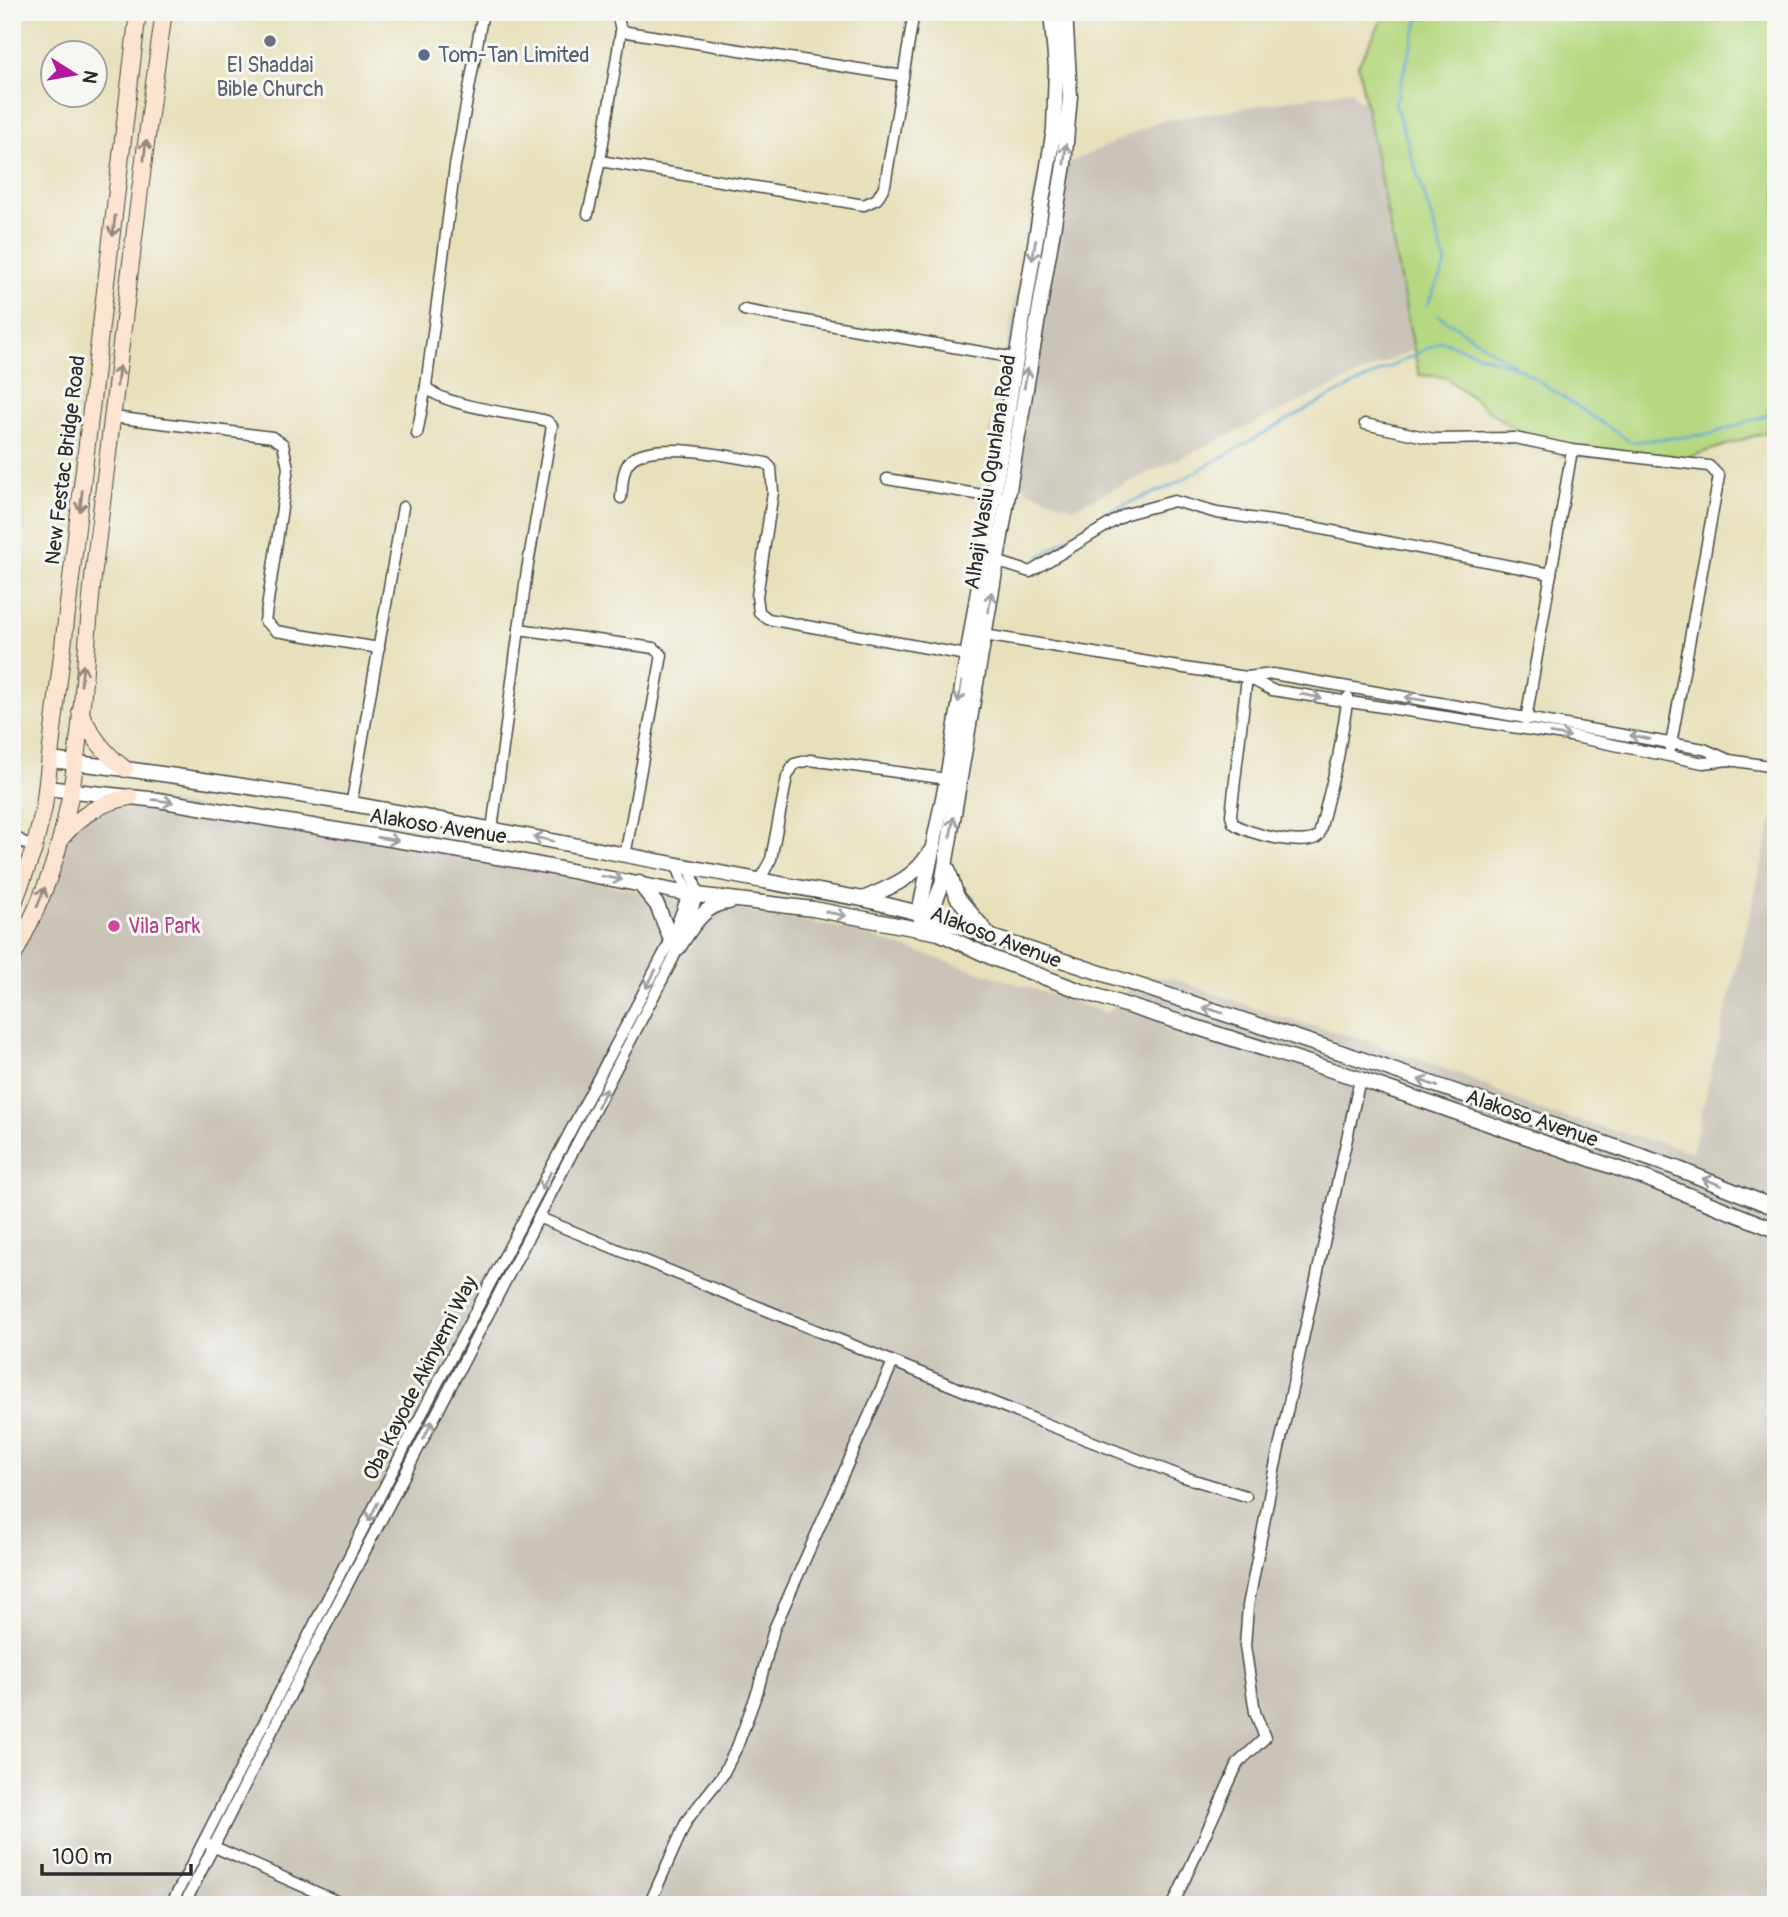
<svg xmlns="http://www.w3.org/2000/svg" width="1788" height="1917" viewBox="0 0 1788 1917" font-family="Pangolin,sans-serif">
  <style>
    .industrial { fill: #c9c3b8 }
    .green { fill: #b5d880; stroke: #708256; stroke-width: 2 }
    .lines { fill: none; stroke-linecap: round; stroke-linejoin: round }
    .stream { stroke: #5fa6d6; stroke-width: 2.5 }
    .minor-casing { stroke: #474641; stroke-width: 13 }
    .tertiary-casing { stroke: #474641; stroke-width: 17 }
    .secondary-casing { stroke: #474641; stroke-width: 18 }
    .minor { stroke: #fff; stroke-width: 10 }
    .tertiary { stroke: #fff; stroke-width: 14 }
    .secondary { stroke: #fde4d1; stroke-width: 16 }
    .oneway { stroke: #94887e }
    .oneway2 { stroke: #a0a0a0 }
    .worship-dot { fill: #6b7280; stroke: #f6f6f2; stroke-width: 2.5 }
    .service-dot { fill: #5c6f8a; stroke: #f6f6f2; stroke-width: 2.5 }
    .hotel-dot { fill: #d1479c; stroke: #f6f6f2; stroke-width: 2.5 }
    .labels { text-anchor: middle; stroke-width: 6; stroke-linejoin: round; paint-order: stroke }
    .service-label { font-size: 21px; fill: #4e5e75; stroke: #f6f6f2; text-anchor: start }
    .worship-label { font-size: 21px; fill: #5b616d; stroke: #f6f6f2 }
    .street-label { font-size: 21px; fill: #2b2b2b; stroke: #f6f6f2 }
    .hotel-label { font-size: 21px; fill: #b23c85; stroke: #f6f6f2; text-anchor: start }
  </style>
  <rect width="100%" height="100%" fill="#f6f6f2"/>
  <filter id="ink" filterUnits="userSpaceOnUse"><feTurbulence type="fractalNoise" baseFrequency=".0143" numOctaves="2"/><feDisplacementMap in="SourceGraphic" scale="14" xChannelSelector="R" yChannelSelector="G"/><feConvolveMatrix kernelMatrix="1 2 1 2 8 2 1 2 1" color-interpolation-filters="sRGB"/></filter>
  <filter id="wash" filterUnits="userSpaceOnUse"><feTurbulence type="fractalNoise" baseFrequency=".00686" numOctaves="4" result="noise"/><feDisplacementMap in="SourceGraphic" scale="28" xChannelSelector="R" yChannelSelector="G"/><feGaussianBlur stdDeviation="1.57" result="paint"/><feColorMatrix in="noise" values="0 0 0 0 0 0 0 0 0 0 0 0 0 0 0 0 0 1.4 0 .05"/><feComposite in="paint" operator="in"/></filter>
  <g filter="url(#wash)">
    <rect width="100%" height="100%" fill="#e7e0bb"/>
    <!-- industrial -->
    <g class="industrial">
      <polygon points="1351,90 1359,101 1380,99 1445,299 1414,349 1073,508 1028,490 989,441 1037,178 1157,122"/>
      <polygon points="114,793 377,838 580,880 846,929 1108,1013 1138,977 1173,978 1276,1016 1356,1037 1465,1076 1537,1110 1692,1151 1776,805 1776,1905 12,1905 12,962 68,822"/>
    </g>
    <!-- green -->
    <polygon class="green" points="1386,12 1776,12 1776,429 1686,458 1564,456 1504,422 1445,377 1419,375 1358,65"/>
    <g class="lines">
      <!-- stream -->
      <g class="stream">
        <polyline points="1421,12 1395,103 1446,264 1427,305"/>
        <polyline points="1438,315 1514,365"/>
        <polyline points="1519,368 1631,442 1711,434 1776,412"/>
        <polyline points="1039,557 1111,510 1169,487 1316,404 1442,341 1520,369"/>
      </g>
    </g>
  </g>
  <g filter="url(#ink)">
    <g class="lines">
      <defs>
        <g id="minor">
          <path d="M483,12L455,166L426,386C438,406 521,414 547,421L552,426L527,570L492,829"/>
          <polyline points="621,31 903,76"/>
          <polyline points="600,161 864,205 877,199 885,185 914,12"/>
          <polyline points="588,214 600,161 621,31 617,12"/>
          <polyline points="744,310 1015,358"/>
          <polyline points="113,417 272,437 283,444 288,468 265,621 276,631 379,648"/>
          <polyline points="1365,424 1434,439 1515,438 1572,450 1526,720"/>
          <polyline points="417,434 426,386"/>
          <polyline points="1572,450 1709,466 1719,476 1670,750"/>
          <polyline points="887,479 1000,498"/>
          <path d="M621,498C623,485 621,465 635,457C663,441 735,457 766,463L771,468L773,492L757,596L759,612L768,619L966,655"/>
          <polyline points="996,561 1030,572 1126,514 1174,501 1217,513 1312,527 1551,574"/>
          <polyline points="519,629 654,648 662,655 625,856"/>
          <polyline points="978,634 1197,670 1247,677 1273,674 1704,749 1729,760"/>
          <polyline points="1247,677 1272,690 1570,736 1703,763 1729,760 1776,767"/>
          <path d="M1247,677L1231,815L1233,823C1246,834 1309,849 1319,835L1338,758L1348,697"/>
          <polyline points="351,806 403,507"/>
          <polyline points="12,835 34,849"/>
          <polyline points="759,881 771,859 787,777 794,764 810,760 947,779"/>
          <polyline points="540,1218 1041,1422 1181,1476 1246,1496"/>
          <polyline points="210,1845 345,1905"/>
          <polyline points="171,1905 435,1388 671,940 688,894 677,866"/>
          <polyline points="184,1905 302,1672 673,959 698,895 690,868"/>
          <polyline points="649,1905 687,1820 722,1776 737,1747 758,1690 774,1629 893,1362"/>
          <polyline points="1173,1905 1238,1763 1265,1738 1255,1712 1245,1646 1248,1606 1274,1471 1360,1079"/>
        </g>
        <g id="tertiary">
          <path d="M50,760C324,790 593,852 863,899L919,913L1355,1057L1676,1168L1776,1208"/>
          <polyline points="46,788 158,800 515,860 688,894 813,909 939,933 995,959 1081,991 1360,1079 1645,1178 1776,1230"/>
          <polyline points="948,869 957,897 990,936"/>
          <polyline points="639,883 657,905 671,940"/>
          <path d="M863,899C890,887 914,879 930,852"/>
          <polyline points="922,922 919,913 947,779 1054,129 1056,68 1051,12"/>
          <polyline points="934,924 930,916 942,884 1064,165 1070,96 1065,12"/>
          <path d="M678,948C689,931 705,902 729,902"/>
        </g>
        <g id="secondary">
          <path d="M80,712C92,736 104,753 125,769"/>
          <path d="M63,836C83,813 100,803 130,797"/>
          <polyline points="12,908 34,849 44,807 138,12"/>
          <path d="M12,959C32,920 51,880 61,837C83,754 84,655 94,569C117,383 137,197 164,12"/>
        </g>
      </defs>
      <!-- minor casing -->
      <use href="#minor" class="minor-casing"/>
      <!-- tertiary casing -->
      <use href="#tertiary" class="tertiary-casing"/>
      <!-- secondary casing -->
      <use href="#secondary" class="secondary-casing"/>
      <!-- minor -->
      <use href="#minor" class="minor"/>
      <!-- tertiary -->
      <use href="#tertiary" class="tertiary"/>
      <!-- secondary -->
      <use href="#secondary" class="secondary"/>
    </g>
    <!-- one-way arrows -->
    <defs><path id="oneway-shaft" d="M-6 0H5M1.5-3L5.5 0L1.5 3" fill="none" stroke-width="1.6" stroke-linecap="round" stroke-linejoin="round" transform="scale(1.75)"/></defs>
    <g class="oneway">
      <use href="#oneway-shaft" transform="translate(145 150) rotate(-84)"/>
      <use href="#oneway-shaft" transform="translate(114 226) rotate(96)"/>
      <use href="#oneway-shaft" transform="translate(118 376) rotate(-83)"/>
      <use href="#oneway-shaft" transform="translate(81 501) rotate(97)"/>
      <use href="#oneway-shaft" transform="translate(82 675) rotate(-84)"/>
      <use href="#oneway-shaft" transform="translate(41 897) rotate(-68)"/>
    </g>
    <g class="oneway2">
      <use href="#oneway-shaft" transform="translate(1065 154) rotate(-84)"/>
      <use href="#oneway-shaft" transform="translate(1034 250) rotate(100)"/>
      <use href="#oneway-shaft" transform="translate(1026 378) rotate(-80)"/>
      <use href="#oneway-shaft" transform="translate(990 602) rotate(-81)"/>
      <use href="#oneway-shaft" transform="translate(960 692) rotate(99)"/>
      <use href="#oneway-shaft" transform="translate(1311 696) rotate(10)"/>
      <use href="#oneway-shaft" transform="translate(1415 699) rotate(-171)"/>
      <use href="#oneway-shaft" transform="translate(1560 735) rotate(9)"/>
      <use href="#oneway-shaft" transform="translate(1640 737) rotate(-169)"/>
      <use href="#oneway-shaft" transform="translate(163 801) rotate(8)"/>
      <use href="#oneway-shaft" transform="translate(952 827) rotate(-80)"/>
      <use href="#oneway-shaft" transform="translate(388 839) rotate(9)"/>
      <use href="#oneway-shaft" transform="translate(543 839) rotate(-168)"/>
      <use href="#oneway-shaft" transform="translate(612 878) rotate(10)"/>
      <use href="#oneway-shaft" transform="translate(836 914) rotate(11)"/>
      <use href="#oneway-shaft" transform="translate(651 979) rotate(117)"/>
      <use href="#oneway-shaft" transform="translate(1213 1010) rotate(-163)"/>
      <use href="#oneway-shaft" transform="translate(1428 1083) rotate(-160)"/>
      <use href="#oneway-shaft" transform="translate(602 1098) rotate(-63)"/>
      <use href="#oneway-shaft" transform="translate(546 1181) rotate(118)"/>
      <use href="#oneway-shaft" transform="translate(1712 1182) rotate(-159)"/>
      <use href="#oneway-shaft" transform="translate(428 1430) rotate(-63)"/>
      <use href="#oneway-shaft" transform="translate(373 1512) rotate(117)"/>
    </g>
  </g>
  <!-- markers -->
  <circle class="worship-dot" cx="270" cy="41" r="7"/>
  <circle class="service-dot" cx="424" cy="55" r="7"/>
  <circle class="hotel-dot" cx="114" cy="926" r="7"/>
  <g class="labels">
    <!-- service labels -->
    <g class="service-label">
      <text x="438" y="62">Tom-Tan Limited</text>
    </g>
    <!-- worship labels -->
    <g class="worship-label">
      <text x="270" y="72">El Shaddai<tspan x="270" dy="24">Bible Church</tspan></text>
    </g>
    <!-- street labels -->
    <g class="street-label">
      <text transform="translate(65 460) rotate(-83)" y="7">New Festac Bridge Road</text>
      <text transform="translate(990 472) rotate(-81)" y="7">Alhaji Wasiu Ogunlana Road</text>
      <text transform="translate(438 826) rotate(9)" y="7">Alakoso Avenue</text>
      <text transform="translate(996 937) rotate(21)" y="7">Alakoso Avenue</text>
      <text transform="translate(1532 1118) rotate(19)" y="7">Alakoso Avenue</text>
      <text transform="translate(420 1378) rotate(-63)" y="7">Oba Kayode Akinyemi Way</text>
    </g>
    <!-- hotel labels -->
    <g class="hotel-label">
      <text x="128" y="933">Vila Park</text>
    </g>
  </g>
  <!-- margin -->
  <rect width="1788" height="1917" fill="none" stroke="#f6f6f2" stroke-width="42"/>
  <!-- north arrow -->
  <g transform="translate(74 74) rotate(101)"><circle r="33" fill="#f6f6f2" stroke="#a5a5a2" stroke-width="2"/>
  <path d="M0-5L12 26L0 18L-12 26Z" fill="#b5179e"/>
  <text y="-10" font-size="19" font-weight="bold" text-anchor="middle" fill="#2b2b2b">N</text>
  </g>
  <!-- scale -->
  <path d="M42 1864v10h149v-10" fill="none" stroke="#2b2b2b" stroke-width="3.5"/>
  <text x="52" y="1864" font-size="21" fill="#2b2b2b" stroke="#f6f6f2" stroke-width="5" paint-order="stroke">100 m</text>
</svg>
